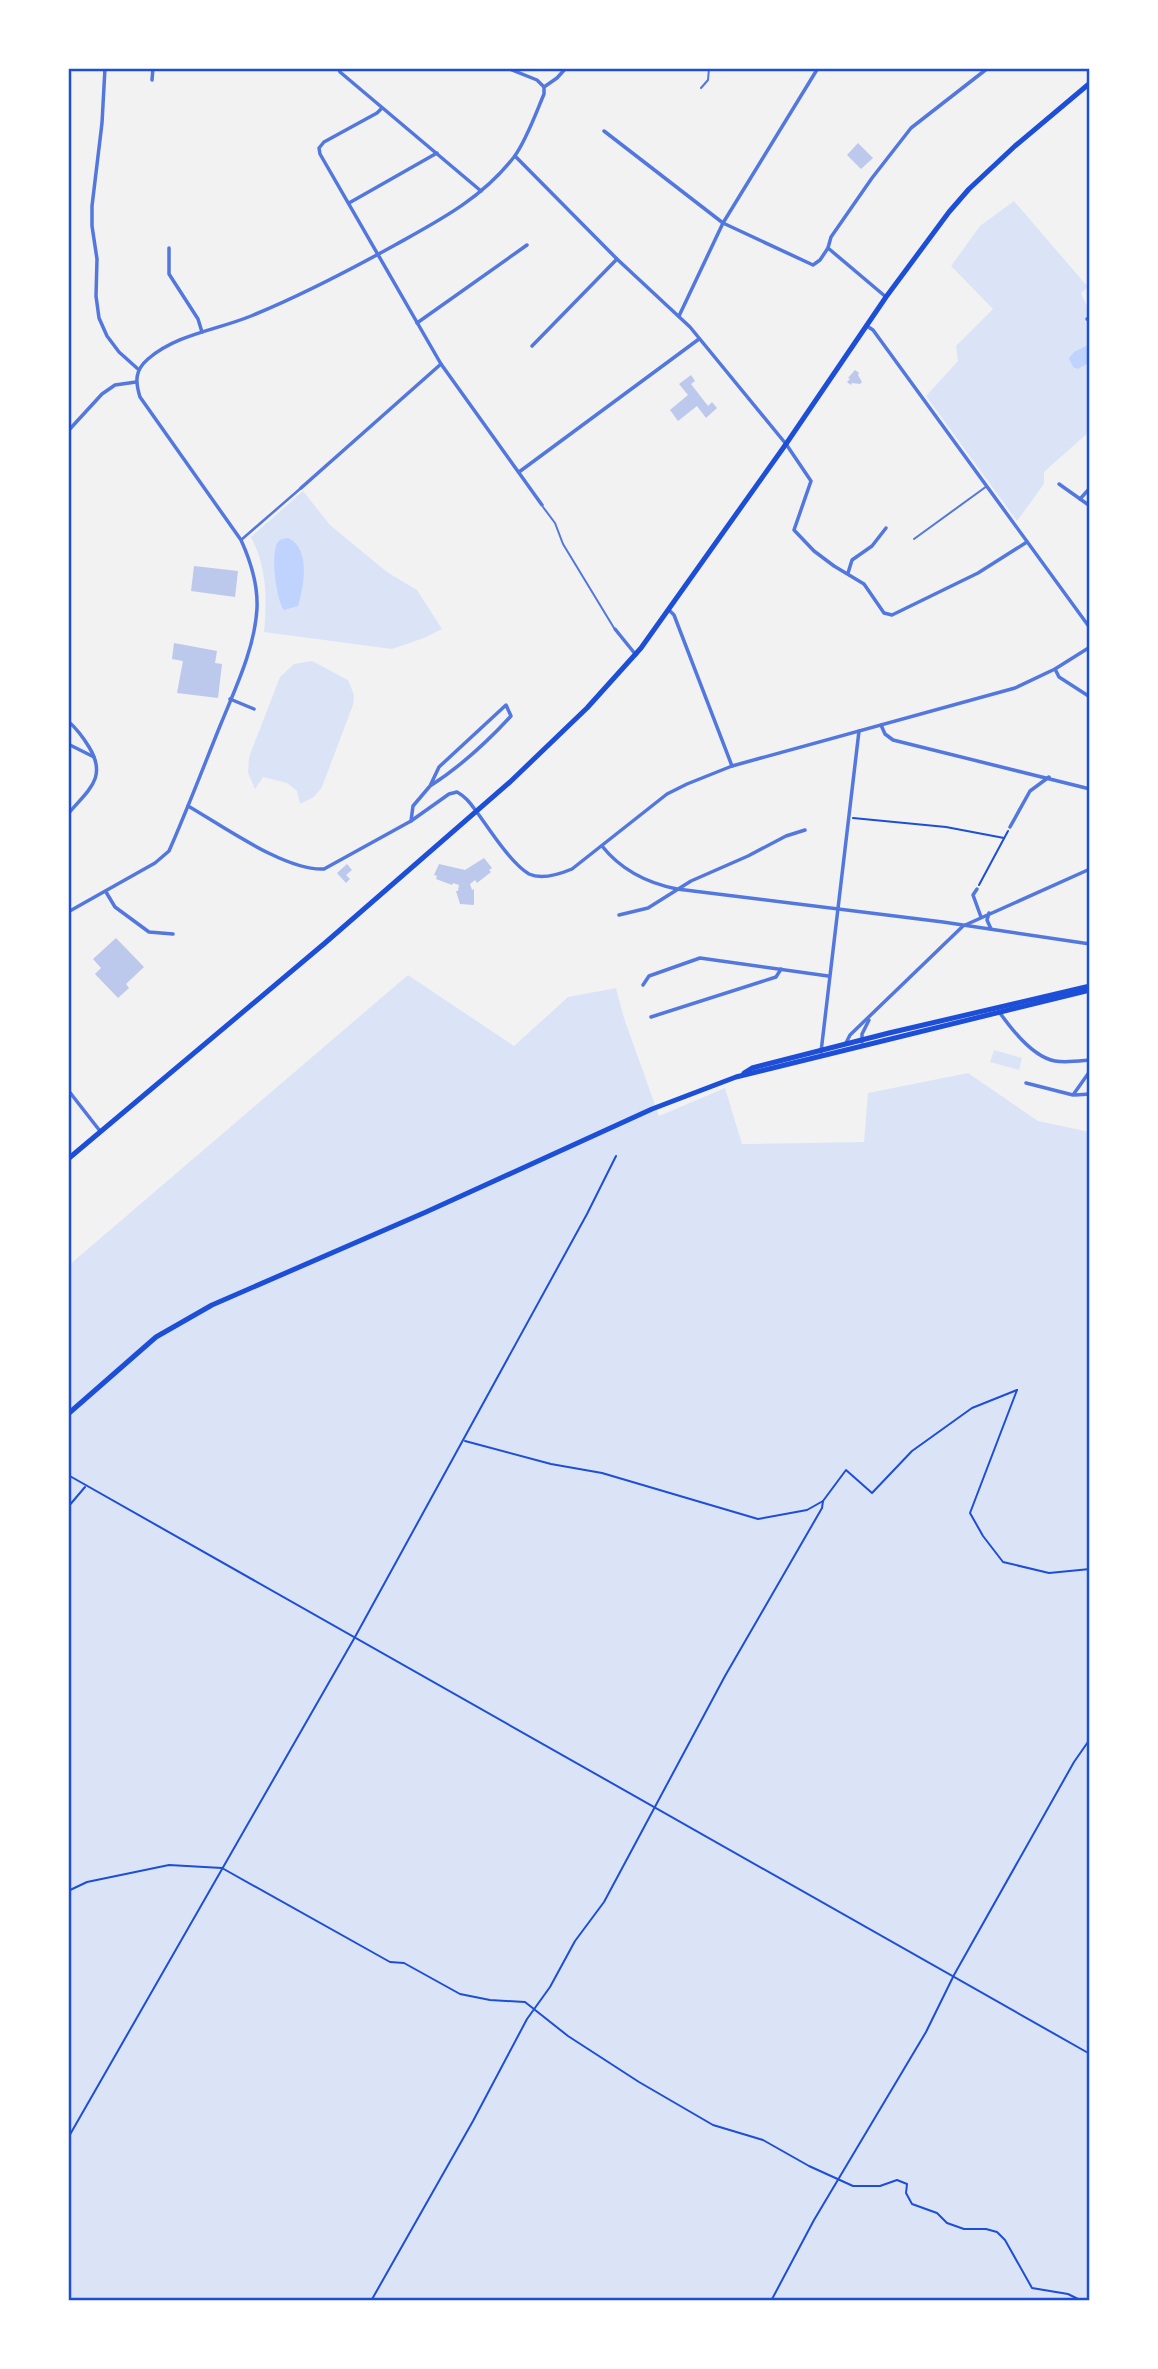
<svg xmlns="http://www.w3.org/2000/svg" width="1158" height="2369" viewBox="0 0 1158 2369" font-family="'PT Sans Narrow',sans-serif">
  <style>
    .green { fill: #dbe4f7 }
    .water { fill: #bfd3fe }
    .building { fill: #bdc9ec }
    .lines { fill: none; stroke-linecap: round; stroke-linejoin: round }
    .path { stroke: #1d4ed8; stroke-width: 2 }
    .service { stroke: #5277de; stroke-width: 2 }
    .pedestrian { stroke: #5277de; stroke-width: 2.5 }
    .minor { stroke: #5277de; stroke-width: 3.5 }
    .primary { stroke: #1d4ed8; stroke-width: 5 }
    .neatline { fill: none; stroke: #1d4ed8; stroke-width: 2.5 }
  </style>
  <rect width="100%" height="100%" fill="#f2f2f2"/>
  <!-- green -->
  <g class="green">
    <polygon points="1014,201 1088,287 1081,293 1090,313 1090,431 1044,472 1044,484 1017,521 926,396 958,361 956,346 993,309 951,266 980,226"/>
    <path d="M303,491L330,525L387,572L417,590L442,629L424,638L392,649L264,632C267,598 267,568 251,537Z"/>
    <polygon points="312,661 348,680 354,695 353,705 322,787 314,797 300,804 297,791 287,783 263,777 255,789 248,773 249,757 280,677 294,664"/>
    <polygon points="408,975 514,1046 568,997 616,988 624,1018 659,1116 725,1088 742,1144 864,1142 868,1093 968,1073 1038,1121 1090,1132 1090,2301 68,2301 68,1266"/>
    <polygon points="994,1050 1022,1058 1019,1070 990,1062"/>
  </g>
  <!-- water -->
  <g class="water">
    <polygon points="1086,346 1090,348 1090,362 1078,369 1073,367 1069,358 1074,352"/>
    <path d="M288,538C311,548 304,587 298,606L284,610C276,600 270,552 278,542C282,538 283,539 288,538Z"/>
  </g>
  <!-- building -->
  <g class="building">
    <polygon points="858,143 873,158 861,169 847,155"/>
    <polygon points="855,370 859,373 858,375 862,382 860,384 852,383 851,385 847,382 850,379 848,378"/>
    <polygon points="691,375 695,381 691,384 708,406 712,402 717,408 706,418 697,406 678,421 670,410 688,395 679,384"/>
    <polygon points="194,566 238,571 235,597 191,591"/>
    <polygon points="174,643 217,651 215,663 222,664 218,698 177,693 183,661 172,659"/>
    <polygon points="484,858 492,868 489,870 491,872 477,883 475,880 470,884 472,890 474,889 474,905 460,904 456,891 458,891 459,885 453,883 452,885 436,879 437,876 434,875 439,864 465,870"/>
    <polygon points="347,864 352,870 346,875 350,879 346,883 337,873"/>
    <polygon points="116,938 144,967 126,984 129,988 118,998 95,974 101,968 93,959"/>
  </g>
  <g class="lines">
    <!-- path -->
    <g class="path">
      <polyline points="853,818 946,827 1004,838"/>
      <polyline points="979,885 1008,831"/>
      <polyline points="1017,1390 970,1513 983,1536 1003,1562 1049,1573 1090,1569"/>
      <polyline points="465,1441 551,1464 602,1473 758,1519 807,1510 823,1501 846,1470 872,1493 912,1451 972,1408 1017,1390"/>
      <polyline points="68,1475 1090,2054"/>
      <polyline points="68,1507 85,1487"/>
      <polyline points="68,1891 87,1882 169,1865 222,1868 390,1962 404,1963 460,1994 490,2000 525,2002 568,2036 639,2082 713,2125 763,2140 809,2166 853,2186 880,2186 897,2180 907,2184 906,2193 912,2204 937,2213 947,2223 964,2229 986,2229 997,2232 1005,2240 1032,2288 1068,2294 1082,2301"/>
      <polyline points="68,2138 355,1637 587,1214 616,1156"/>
      <polyline points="371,2301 473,2121 527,2019 550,1987 575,1941 604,1902 725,1676 822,1508 823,1501"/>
      <polyline points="771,2301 814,2220 926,2032 954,1975 1074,1762 1090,1739"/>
    </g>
    <!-- service -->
    <g class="service">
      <polyline points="701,88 708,80 709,68"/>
      <polyline points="543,507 555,523 563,544 614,628"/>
      <polyline points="914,539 987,486"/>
    </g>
    <!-- pedestrian -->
    <polyline class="pedestrian" points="241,540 301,488"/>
    <!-- minor -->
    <g class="minor">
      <polyline points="105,68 102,123 92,206 92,226 97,259 96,296 99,318 107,336 119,352 138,369"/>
      <polyline points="338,68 340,72 481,191"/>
      <polyline points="507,68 537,80 544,87"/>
      <polyline points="152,80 153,68"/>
      <polyline points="382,108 377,113 324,142 319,148 320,154 441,364 542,505"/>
      <polyline points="604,131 723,223 813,265 820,260 828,248 886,297"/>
      <polyline points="515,156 617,259 690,327 786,444 811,481 794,530 814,551 834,566 864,584 884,613 892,615 978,573 1027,542"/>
      <polyline points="349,203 437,153"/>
      <polyline points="169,248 169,274 198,319 202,332"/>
      <polyline points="828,248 831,237 872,178 911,128 988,68"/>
      <polyline points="679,316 723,223 818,68"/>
      <polyline points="1087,319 1090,317"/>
      <polyline points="417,323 527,245"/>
      <polyline points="867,326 873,330 1090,628"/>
      <polyline points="532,346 617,259"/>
      <polyline points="68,431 102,394 115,385 136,382"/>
      <polyline points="519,472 699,339"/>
      <polyline points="1059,484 1090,506"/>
      <polyline points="301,488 441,364"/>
      <polyline points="1080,499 1090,488"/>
      <polyline points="848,573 852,560 872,546 886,528"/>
      <polyline points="669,610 674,615 732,766"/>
      <polyline points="615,629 636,655"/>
      <polyline points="1055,669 1059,677 1090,697"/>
      <polyline points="230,699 254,709"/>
      <path d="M68,721C77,729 83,737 89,747C108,778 88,790 68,814"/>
      <polyline points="881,725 885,734 893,740 1090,789"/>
      <polyline points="68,744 94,757"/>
      <path d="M188,806C223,826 285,871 324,869L411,821L449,794L457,792C468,798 472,806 479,815C491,832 512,864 529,874C542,880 560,874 572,869L667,794L687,784L732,766L1015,688L1055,669L1090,647"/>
      <path d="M411,821L413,806L430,786L439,767L506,705L511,716C487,742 460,767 430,786"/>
      <polyline points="1010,827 1030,791 1049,777"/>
      <path d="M602,846C621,870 647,883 677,889L943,922L1090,944"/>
      <polyline points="977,889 973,895 981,917"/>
      <polyline points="106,892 115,907 149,932 173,934"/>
      <path d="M68,912L155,863L169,851C187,810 203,768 220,726C235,689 255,648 257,608C258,584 251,562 241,540L140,397C135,381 135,370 148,359C177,334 217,330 251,316C300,296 348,271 395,245C440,220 481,199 514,157C526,141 536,113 544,94V87L557,78L566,68"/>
      <polyline points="989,913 987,920 991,929"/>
      <polyline points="619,915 648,908 691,881 748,856 786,836 805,830"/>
      <polyline points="643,985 649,976 700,958 828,976"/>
      <path d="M1000,1013C1012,1030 1033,1057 1055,1061C1066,1063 1079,1061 1090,1060"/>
      <polyline points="651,1017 776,977 781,969"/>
      <polyline points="862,1042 862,1034 869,1020"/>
      <polyline points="846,1043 850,1035 963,926 1090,869"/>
      <polyline points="821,1052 859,731"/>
      <polyline points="1026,1083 1073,1095 1090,1071"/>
      <polyline points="68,1090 100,1131"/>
      <polyline points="1075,1095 1090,1094"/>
    </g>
    <!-- primary -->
    <g class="primary">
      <polyline points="744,1073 752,1068 889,1033 1090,986"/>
      <polyline points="68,1159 325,943 510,782 587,708 641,648 786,444 886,297 949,212 969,189 1015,146 1090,83"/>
      <polyline points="68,1414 156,1337 212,1305 426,1212 652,1109 736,1077 1090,990"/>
    </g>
  </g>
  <!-- border -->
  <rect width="1158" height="2369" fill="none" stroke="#ffffff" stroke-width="140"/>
  <rect x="70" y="70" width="1018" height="2229" class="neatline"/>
</svg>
